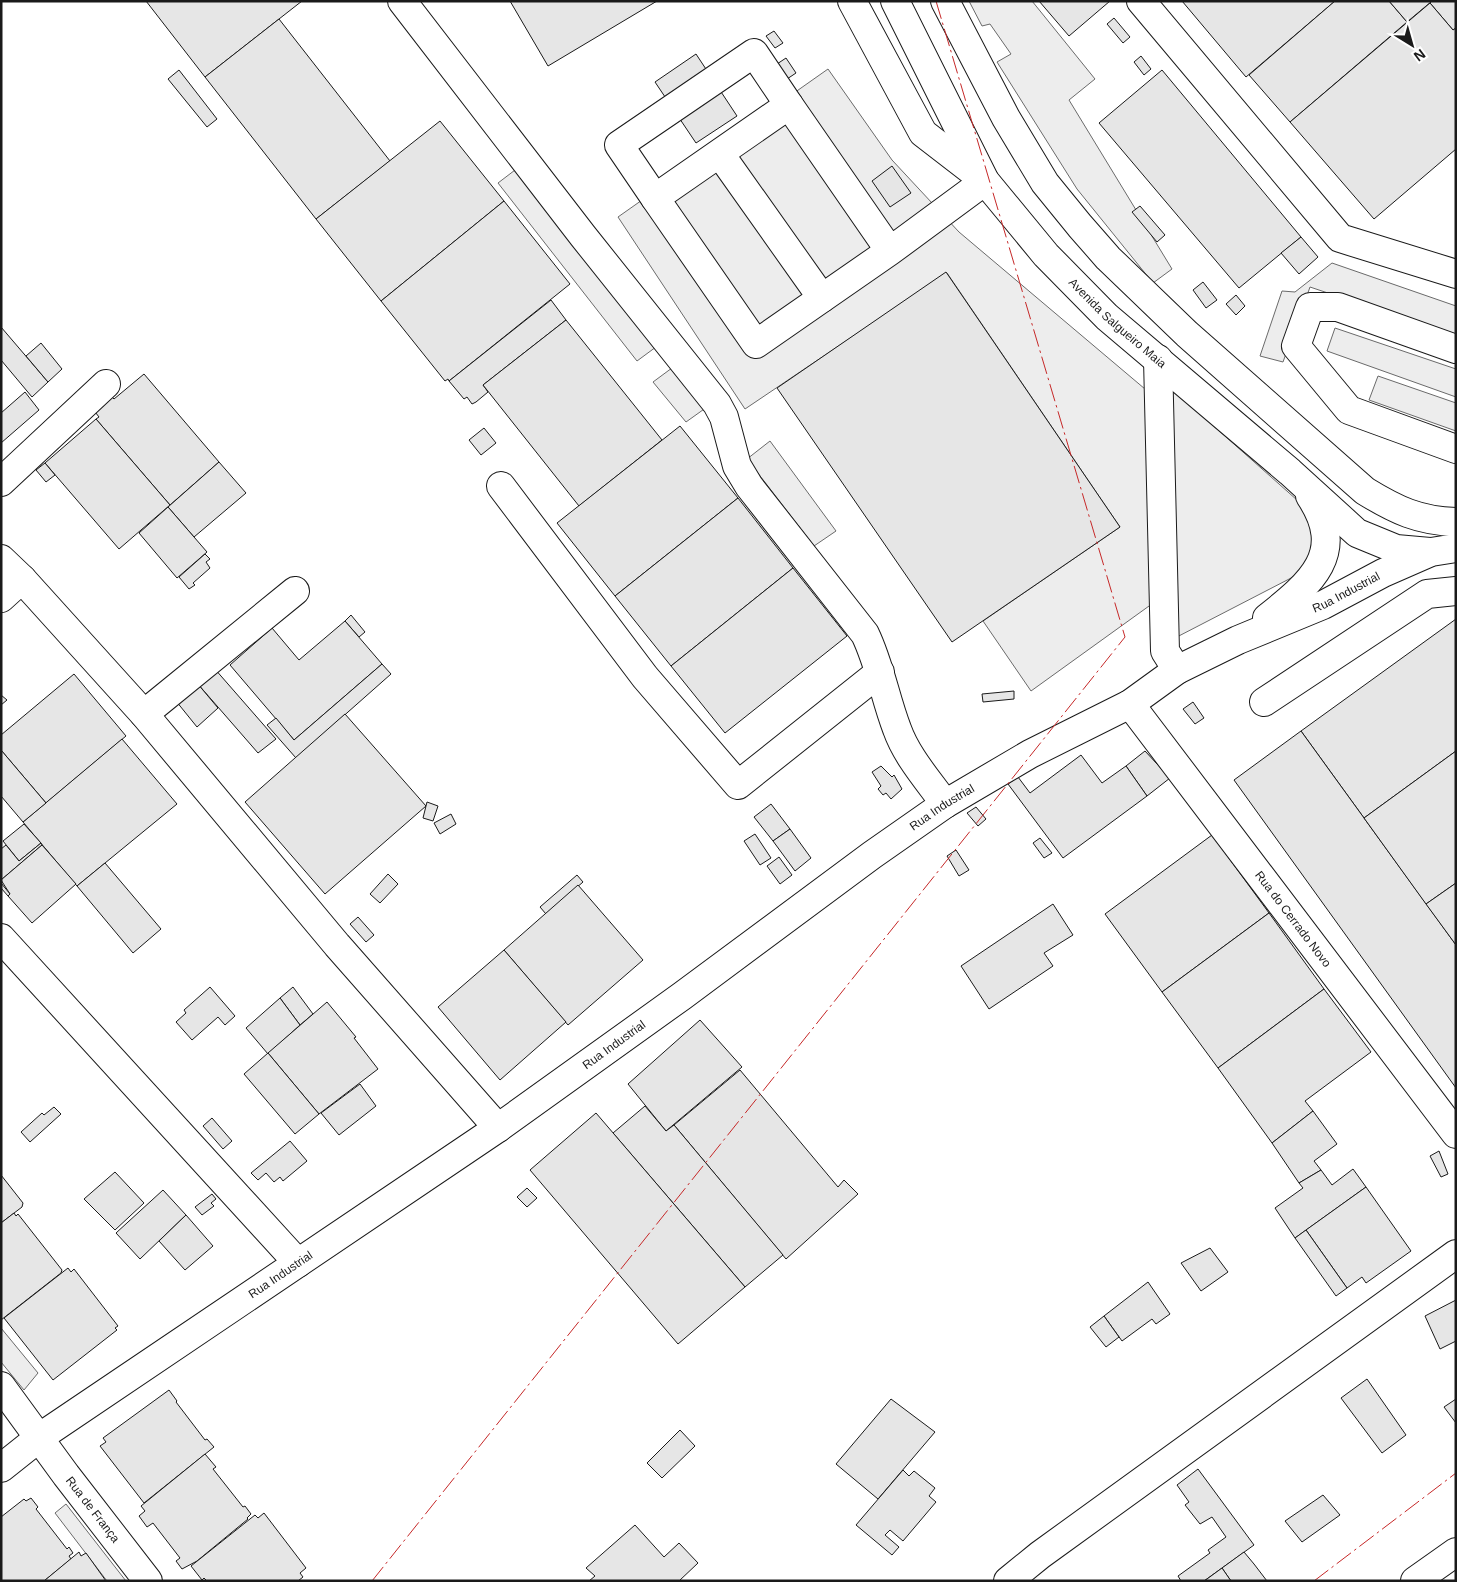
<svg xmlns="http://www.w3.org/2000/svg" width="1457" height="1582" viewBox="0 0 1457 1582" font-family="Helvetica,sans-serif">
  <style>
    .built { fill: #ededed; stroke: #6a6a6a }
    .building { fill: #e6e6e6; stroke: #1a1a1a }
    .lines { fill: none; stroke-linecap: round; stroke-linejoin: round }
    .minor-casing { stroke: #1a1a1a; stroke-width: 30 }
    .minor { stroke: #fff; stroke-width: 28 }
    .power { stroke: #c62828; stroke-width: 1; stroke-dasharray: 18 4 2.5 4; stroke-linecap: butt }
    .labels { text-anchor: middle; stroke-width: 4; stroke-linejoin: round; paint-order: stroke }
    .street-label { font-size: 12px; fill: #1a1a1a; stroke: #fff }
  </style>
  <rect width="100%" height="100%" fill="#fff"/>
  <!-- built -->
  <g class="built">
    <polygon points="969,1 1032,1 1095,79 1069,100 1172,269 1153,283 1077,189 997,62 1011,54 990,24 982,26"/>
    <polygon points="828,69 892,160 959,232 1145,389 1156,601 1031,691 983,621 1120,527 947,273 745,409 618,217"/>
    <polygon points="519,167 660,344 637,361 498,183"/>
    <polygon points="1332,263 1456,306 1456,336 1310,287 1283,362 1260,356 1282,291 1295,292"/>
    <polygon points="1335,328 1456,369 1456,397 1327,351"/>
    <polygon points="676,365 707,407 686,422 653,382"/>
    <polygon points="1378,376 1456,403 1456,431 1369,400"/>
    <polygon points="1163,381 1306,508 1313,520 1314,553 1303,569 1293,577 1173,639"/>
    <polygon points="770,441 836,531 814,546 747,459"/>
    <polygon points="1,1328 38,1373 24,1390 1,1362"/>
    <polygon points="66,1504 126,1581 107,1581 55,1513"/>
  </g>
  <!-- building -->
  <g class="building">
    <polygon points="146,1 302,1 205,77"/>
    <polygon points="510,1 657,1 548,66"/>
    <polygon points="1039,1 1110,1 1069,36"/>
    <polygon points="1182,1 1335,1 1246,77"/>
    <polygon points="1335,1 1389,1 1407,22 1290,122 1249,75"/>
    <polygon points="1389,1 1432,1 1407,22"/>
    <polygon points="1432,1 1456,1 1456,28 1453,30 1430,3"/>
    <polygon points="1430,3 1453,30 1456,28 1456,149 1374,219 1290,122"/>
    <polygon points="1114,18 1130,37 1123,43 1107,24"/>
    <polygon points="279,19 390,161 316,219 205,77"/>
    <polygon points="774,31 783,43 775,48 766,36"/>
    <polygon points="696,54 737,116 696,143 655,82"/>
    <polygon points="1141,56 1151,69 1144,75 1134,62"/>
    <polygon points="786,58 796,73 787,79 777,64"/>
    <polygon points="179,70 217,119 207,127 168,79"/>
    <polygon points="1162,70 1301,237 1239,288 1099,123"/>
    <polygon points="440,121 504,201 381,301 316,219"/>
    <polygon points="892,166 911,193 890,207 872,181"/>
    <polygon points="504,201 570,284 449,381 448,379 445,381 381,301"/>
    <polygon points="1140,206 1165,235 1157,242 1132,212"/>
    <polygon points="1301,237 1318,257 1299,274 1281,253"/>
    <polygon points="946,272 1120,527 952,642 777,388"/>
    <polygon points="1203,282 1217,300 1206,308 1193,290"/>
    <polygon points="1236,295 1245,306 1236,315 1226,304"/>
    <polygon points="551,300 566,320 483,385 488,392 476,402 472,404 467,397 464,399 449,381"/>
    <polygon points="566,320 662,440 579,506 483,385"/>
    <polygon points="1,327 48,382 32,397 1,360"/>
    <polygon points="41,343 62,369 48,382 26,356"/>
    <polygon points="144,374 219,462 170,505 96,419 99,417 92,408 109,394 114,399"/>
    <polygon points="25,392 39,410 1,443 1,413"/>
    <polygon points="96,419 170,505 119,549 45,463"/>
    <polygon points="680,426 738,498 615,596 557,523"/>
    <polygon points="484,428 496,443 481,455 469,440"/>
    <polygon points="219,462 246,493 194,537 168,507"/>
    <polygon points="45,463 55,475 46,482 36,470"/>
    <polygon points="738,498 793,568 671,666 615,596"/>
    <polygon points="168,507 207,552 177,578 139,533"/>
    <polygon points="205,554 210,559 206,562 210,568 193,583 195,585 189,589 179,577"/>
    <polygon points="793,568 847,636 725,733 671,666"/>
    <polygon points="351,615 365,632 359,637 345,621"/>
    <polygon points="1456,619 1456,751 1364,818 1301,731"/>
    <polygon points="345,621 382,664 294,740 230,665 272,628 299,660"/>
    <polygon points="382,664 391,674 296,758 267,725 276,718 294,740"/>
    <polygon points="214,668 276,739 258,753 197,683"/>
    <polygon points="74,674 126,736 46,803 1,750 1,735"/>
    <polygon points="197,683 218,708 197,727 176,701"/>
    <polygon points="1014,691 1014,699 983,702 982,694"/>
    <polygon points="1,695 7,700 1,705"/>
    <polygon points="1193,702 1204,718 1195,724 1183,709"/>
    <polygon points="345,714 426,806 325,894 245,802"/>
    <polygon points="1301,731 1456,945 1456,1088 1234,780"/>
    <polygon points="122,739 177,804 77,886 23,822"/>
    <polygon points="1,750 46,803 23,822 1,796"/>
    <polygon points="1145,751 1170,778 1147,796 1126,766"/>
    <polygon points="1456,751 1456,883 1426,904 1364,818"/>
    <polygon points="1081,755 1102,783 1126,766 1147,796 1063,858 1008,784 1018,777 1030,793"/>
    <polygon points="881,766 892,777 894,775 902,789 891,799 886,793 883,795 878,789 881,786 872,772"/>
    <polygon points="427,802 438,806 433,821 423,818"/>
    <polygon points="771,804 790,829 773,841 754,817"/>
    <polygon points="976,807 986,819 978,826 967,813"/>
    <polygon points="451,814 456,824 440,834 434,823"/>
    <polygon points="24,824 41,843 19,861 3,841"/>
    <polygon points="790,829 811,858 795,871 773,841"/>
    <polygon points="755,834 771,858 760,865 744,841"/>
    <polygon points="1212,835 1269,913 1162,992 1105,914"/>
    <polygon points="1040,838 1052,853 1044,858 1033,843"/>
    <polygon points="41,843 42,845 1,880 1,849 6,845 19,861"/>
    <polygon points="42,845 76,884 32,923 8,896 10,894 1,880"/>
    <polygon points="956,850 969,870 959,876 947,856"/>
    <polygon points="779,857 792,875 780,884 767,866"/>
    <polygon points="105,863 161,929 133,953 77,886"/>
    <polygon points="388,874 398,884 380,903 370,894"/>
    <polygon points="577,875 583,882 546,914 540,907"/>
    <polygon points="1,883 10,894 8,896 1,888"/>
    <polygon points="1456,883 1456,945 1426,904"/>
    <polygon points="578,885 643,960 568,1025 504,950"/>
    <polygon points="1053,904 1073,935 1044,953 1053,966 989,1009 961,966"/>
    <polygon points="1269,913 1324,989 1218,1068 1162,992"/>
    <polygon points="358,917 374,935 366,942 350,924"/>
    <polygon points="504,950 566,1022 500,1080 438,1007"/>
    <polygon points="210,987 235,1016 225,1025 218,1017 192,1040 176,1022 186,1013 184,1010"/>
    <polygon points="293,987 313,1014 300,1025 280,998"/>
    <polygon points="1324,989 1371,1052 1305,1101 1313,1111 1272,1143 1218,1068"/>
    <polygon points="280,998 300,1025 268,1054 246,1028"/>
    <polygon points="327,1002 356,1037 354,1038 378,1069 319,1114 268,1053"/>
    <polygon points="700,1020 742,1067 666,1131 628,1084"/>
    <polygon points="268,1053 319,1114 295,1134 244,1074"/>
    <polygon points="740,1070 838,1187 844,1180 858,1194 786,1259 674,1125"/>
    <polygon points="360,1084 376,1106 339,1135 321,1113"/>
    <polygon points="645,1106 666,1131 674,1125 783,1255 745,1287 613,1133"/>
    <polygon points="54,1107 61,1114 30,1142 21,1132 42,1113 44,1115"/>
    <polygon points="1313,1111 1337,1144 1314,1161 1321,1170 1299,1183 1272,1143"/>
    <polygon points="596,1113 745,1287 678,1344 530,1170"/>
    <polygon points="212,1118 232,1141 223,1149 203,1126"/>
    <polygon points="290,1141 307,1161 283,1181 280,1177 274,1182 266,1173 258,1180 251,1173"/>
    <polygon points="1439,1151 1448,1174 1441,1177 1430,1156"/>
    <polygon points="1353,1169 1366,1187 1295,1238 1275,1208 1303,1188 1299,1183 1321,1170 1332,1185"/>
    <polygon points="115,1172 144,1203 115,1230 84,1199"/>
    <polygon points="1,1175 23,1203 22,1207 1,1223"/>
    <polygon points="1366,1187 1411,1251 1366,1283 1362,1277 1347,1288 1306,1230"/>
    <polygon points="527,1188 537,1198 527,1207 517,1197"/>
    <polygon points="163,1190 186,1215 140,1259 116,1233"/>
    <polygon points="212,1194 216,1199 211,1203 214,1206 202,1215 195,1207"/>
    <polygon points="14,1213 16,1216 18,1214 62,1270 61,1273 1,1320 1,1223"/>
    <polygon points="186,1215 213,1246 185,1270 159,1241"/>
    <polygon points="1306,1230 1347,1288 1336,1296 1295,1238"/>
    <polygon points="1210,1248 1228,1272 1201,1291 1181,1263"/>
    <polygon points="68,1268 71,1272 74,1269 118,1326 115,1328 117,1330 53,1380 4,1318"/>
    <polygon points="1148,1282 1170,1314 1156,1324 1152,1319 1122,1341 1104,1316"/>
    <polygon points="1456,1300 1456,1341 1440,1349 1425,1316"/>
    <polygon points="1104,1316 1119,1337 1106,1347 1090,1327"/>
    <polygon points="1367,1379 1406,1435 1382,1453 1341,1398"/>
    <polygon points="169,1390 177,1401 176,1402 205,1440 207,1439 214,1447 144,1503 100,1446 106,1442 103,1438"/>
    <polygon points="891,1399 935,1432 878,1499 836,1464"/>
    <polygon points="1456,1399 1456,1423 1444,1407"/>
    <polygon points="680,1430 695,1446 662,1478 647,1463"/>
    <polygon points="205,1454 216,1467 213,1469 243,1507 245,1506 251,1514 247,1518 248,1519 197,1561 182,1569 176,1561 180,1558 153,1523 147,1527 139,1516 145,1511 141,1506"/>
    <polygon points="1198,1469 1254,1545 1204,1581 1181,1581 1178,1576 1210,1553 1208,1550 1226,1537 1212,1517 1200,1524 1185,1505 1189,1502 1177,1485"/>
    <polygon points="903,1470 909,1476 914,1471 935,1488 929,1496 936,1502 903,1541 890,1530 885,1535 899,1547 892,1555 856,1525"/>
    <polygon points="1323,1495 1340,1515 1302,1542 1285,1521"/>
    <polygon points="31,1498 38,1507 36,1509 67,1549 69,1547 73,1553 69,1556 71,1559 44,1581 1,1581 1,1517 24,1499 26,1501"/>
    <polygon points="264,1513 306,1568 300,1573 303,1577 298,1581 207,1581 204,1578 202,1580 191,1566 255,1515 258,1518"/>
    <polygon points="635,1525 664,1557 679,1543 698,1563 679,1581 589,1581 595,1576 586,1568"/>
    <polygon points="79,1552 81,1556 86,1553 106,1581 44,1581"/>
    <polygon points="1244,1552 1254,1564 1267,1581 1231,1581 1222,1568"/>
    <polygon points="1222,1568 1231,1581 1204,1581 1207,1579"/>
  </g>
  <g class="lines">
    <defs>
      <g id="minor">
        <path d="M402,1L583,236L717,404L724,417L737,466L749,486L865,634C880,665 885,698 897,729C907,757 928,780 945,804"/>
        <polyline points="852,1 923,133 980,177"/>
        <path id="s1" d="M895,1L985,181L1046,255L1107,317L1290,472L1357,533L1396,549L1430,552"/>
        <path d="M945,1L1006,118L1045,183L1080,226L1108,258L1187,334L1365,491C1396,510 1419,521 1456,522"/>
        <polyline points="1141,1 1340,238 1456,274"/>
        <polyline points="720,154 822,298"/>
        <polyline points="655,198 619,145 754,53 789,105"/>
        <polyline points="890,251 789,105 655,198 756,344 890,251 985,181"/>
        <polyline points="1456,349 1338,307 1310,307 1296,346 1349,410 1456,449"/>
        <polyline points="1158,359 1165,651 1177,670"/>
        <polyline points="1,482 106,384"/>
        <polyline points="501,486 645,677 738,785 880,672"/>
        <polyline points="1,559 22,579 144,714 337,945 498,1128"/>
        <polyline points="1,598 22,579"/>
        <path d="M1267,618C1311,583 1348,553 1310,496"/>
        <polyline points="1264,702 1427,594 1456,591"/>
        <path id="s2" d="M1130,704L1456,1134"/>
        <polyline points="144,714 295,591"/>
        <polyline points="1,938 298,1263"/>
        <path id="s3" d="M1,1386L66,1475L148,1581"/>
        <path id="s4" d="M1,1468L40,1437L498,1128L682,996L872,855L945,804L1030,754L1130,704L1177,670L1238,640L1323,605L1383,573L1431,552L1456,548"/>
        <polyline points="1008,1581 1040,1555 1456,1254"/>
        <polyline points="1415,1581 1456,1552"/>
      </g>
    </defs>
    <!-- minor casing -->
    <use href="#minor" class="minor-casing"/>
    <!-- minor -->
    <use href="#minor" class="minor"/>
    <!-- power -->
    <g class="power">
      <polyline points="372,1581 1125,637 936,1"/>
      <polyline points="1314,1581 1456,1473"/>
    </g>
  </g>
  <g class="labels">
    <!-- street labels -->
    <g class="street-label">
      <text dy="4" stroke="none"><textPath href="#s1" startOffset="396">Avenida Salgueiro Maia</textPath></text>
      <text dy="4" stroke="none"><textPath href="#s4" startOffset="1609">Rua Industrial</textPath></text>
      <text dy="4" stroke="none"><textPath href="#s4" startOffset="1150">Rua Industrial</textPath></text>
      <text dy="4" stroke="none"><textPath href="#s2" startOffset="270">Rua do Cerrado Novo</textPath></text>
      <text dy="4" stroke="none"><textPath href="#s4" startOffset="745">Rua Industrial</textPath></text>
      <text dy="4" stroke="none"><textPath href="#s4" startOffset="340">Rua Industrial</textPath></text>
      <text dy="4" stroke="none"><textPath href="#s3" startOffset="154">Rua de França</textPath></text>
    </g>
  </g>
  <!-- border -->
  <rect width="1457" height="1582" fill="none" stroke="#1a1a1a" stroke-width="5"/>
  <!-- north arrow -->
  <g transform="translate(1412 45) rotate(143)" stroke="#ffffff" stroke-width="4" paint-order="stroke">
  <path d="M0-4L9 19L0 12L-9 19Z" fill="#1a1a1a"/>
  <text y="-8" font-size="14" font-weight="bold" text-anchor="middle" fill="#1a1a1a">N</text>
  </g>
</svg>
